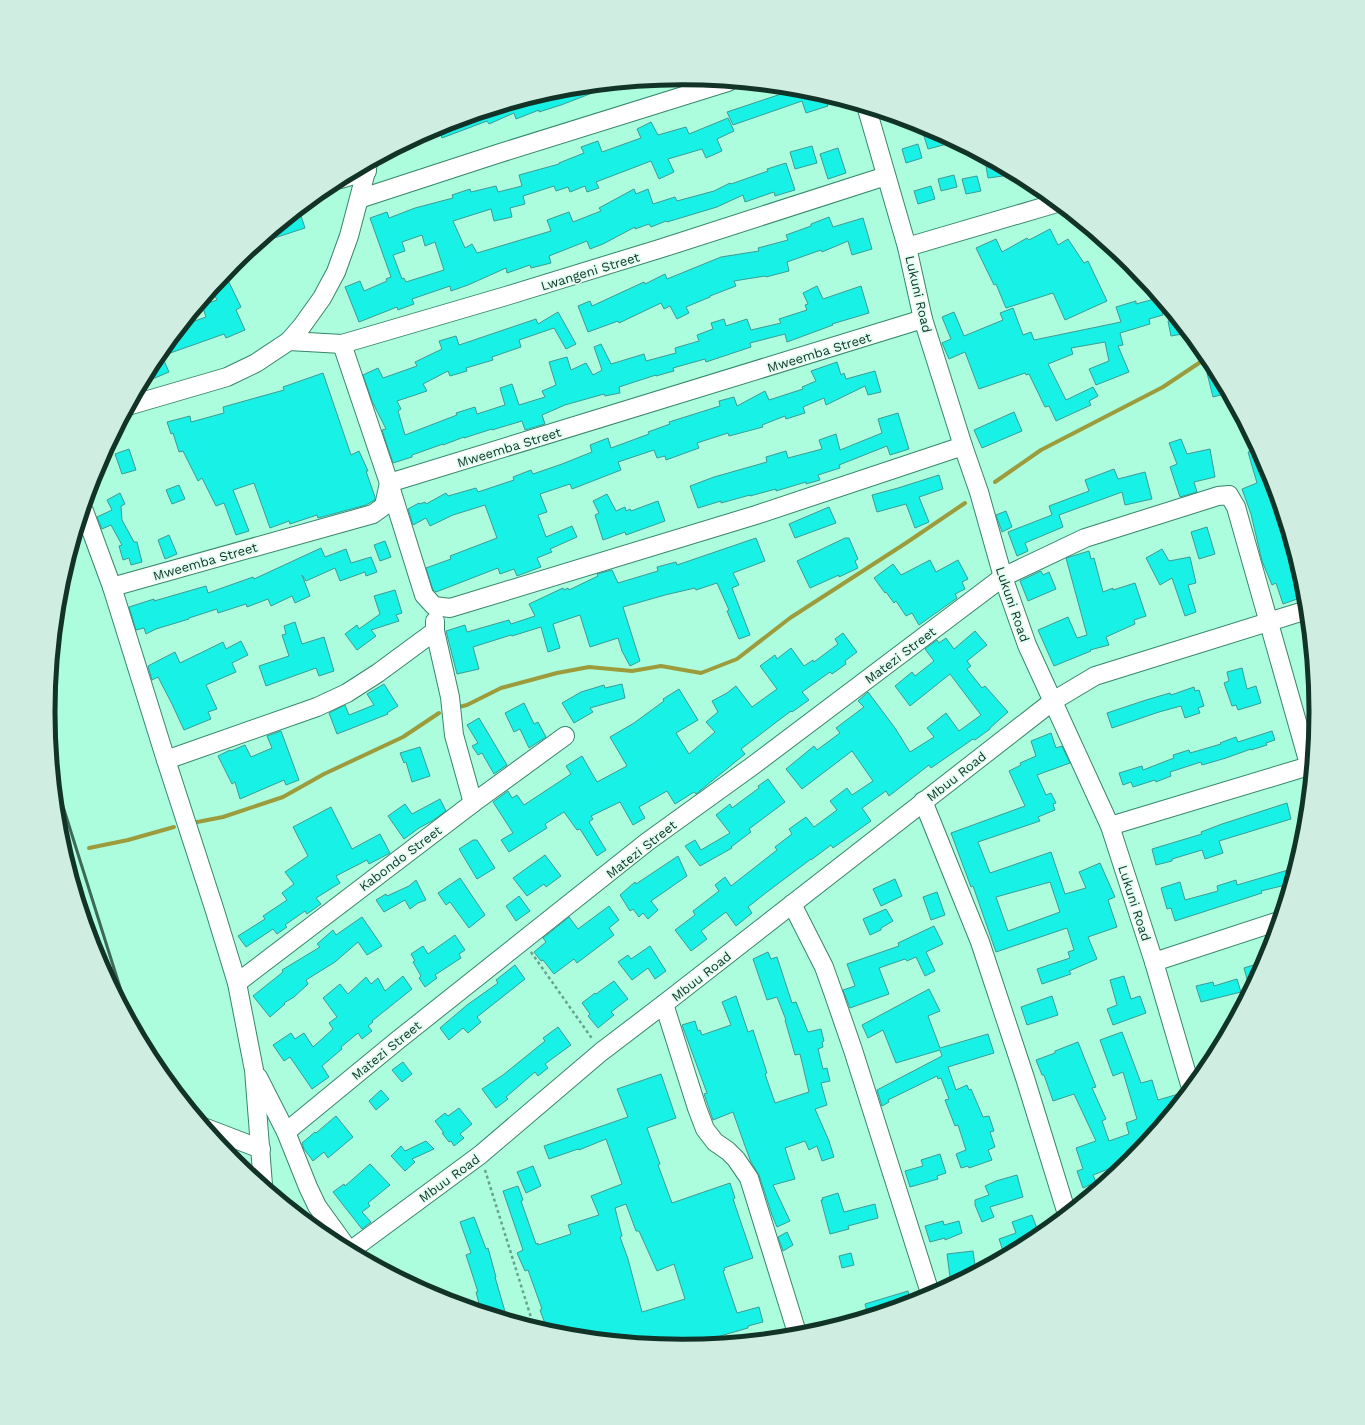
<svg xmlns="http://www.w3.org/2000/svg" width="1365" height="1425" viewBox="0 0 1365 1425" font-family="'Work Sans',sans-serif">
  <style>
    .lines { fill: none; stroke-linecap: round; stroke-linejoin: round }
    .stream { stroke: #9d9c3c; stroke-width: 4 }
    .building { fill: #18f1e5; stroke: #3d9c95; fill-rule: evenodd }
    .minor-casing { stroke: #36866c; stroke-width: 20 }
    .path { stroke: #67a28d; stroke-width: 2.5; stroke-dasharray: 3 3; stroke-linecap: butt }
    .minor { stroke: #fff; stroke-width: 18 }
    .rail { stroke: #3c6a5a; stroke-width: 3 }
    .labels { text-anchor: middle; stroke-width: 3.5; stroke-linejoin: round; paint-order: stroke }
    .street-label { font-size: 13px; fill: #113328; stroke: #e0fef1 }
    .rim { fill: none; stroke: #113328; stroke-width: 5 }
  </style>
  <rect width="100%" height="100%" fill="#acfcde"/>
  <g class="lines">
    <!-- stream -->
    <g class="stream">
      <polyline points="995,482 1041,450 1163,387 1208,357"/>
      <polyline points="459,707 467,705 501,688 557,673 589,667 632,671 661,666 701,673 737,659 790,618 906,543 965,503"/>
      <polyline points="192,823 223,817 283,797 324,774 403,737 439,713"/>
      <polyline points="89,848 128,840 174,827"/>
    </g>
  </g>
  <!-- building -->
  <g class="building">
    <polygon points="599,86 600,90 561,105 539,112 539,110 516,119 514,113 489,124 487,121 442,138 438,127 559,90"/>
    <polygon points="796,89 807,90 825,96 828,106 806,113 802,101 733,125 727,112"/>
    <path d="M728,118L734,131L717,139L722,151L706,158L702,149L668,159L674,172L659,179L651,161L596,182L599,188L587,192L585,186L570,192L568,187L556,191L554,186L523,196L525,204L510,208L512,217L494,221L491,209L453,221L465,248L472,244L477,253L551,231L547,220L569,212L573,222L601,211L599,208L634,189L636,194L648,189L653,204L675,197L677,201L714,191L730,183L731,184L768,171L767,169L786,163L795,190L775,196L774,192L745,202L743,195L717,207L667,222L666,221L651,227L649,224L635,229V227L603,244L590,249L587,241L549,256L551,263L531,268L530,265L507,273L506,268L468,285L451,291L450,286L412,299L414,304L398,310L397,307L359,322L345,287L360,281L364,291L387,281L386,279L391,277L370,218L387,212L389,218L415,208L453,198L452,195L470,189L471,192L496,186L498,192L522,186L519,175L559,164V163L584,153L581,147L598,141L602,152L641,138L637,129L651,122L658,135L686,127L689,134ZM422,235L425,246L435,242L444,270L406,282L404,278L402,279L393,255L405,251L402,242Z"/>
    <polygon points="937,132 955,142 928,149 924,136"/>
    <polygon points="918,144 922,158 906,163 902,149"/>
    <polygon points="812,146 817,163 795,169 790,152"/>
    <polygon points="838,148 846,173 828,179 820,154"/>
    <polygon points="996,164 1001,167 1003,176 988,178 986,166"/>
    <polygon points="954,175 957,187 941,191 938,179"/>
    <polygon points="977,176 981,191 966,194 962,179"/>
    <polygon points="931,186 935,199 918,204 914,191"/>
    <polygon points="299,210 305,228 262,242 261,241"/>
    <polygon points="829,217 833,227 863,218 872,249 852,255 848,241 822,252 821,250 787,262 789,271 766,277 765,276 734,281 736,286 710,296 710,297 686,307 689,313 677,319 670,306 664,309 661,303 619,323 618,321 588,332 578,306 590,301 592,306 644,282 645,284 665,274 667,279 721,257 759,251 758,248 788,240 786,235 811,226 811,224"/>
    <polygon points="1050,229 1058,245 1068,239 1084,263 1088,261 1107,301 1065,320 1053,293 1006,308 996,284 994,285 976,248 996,239 1002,252 1027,238 1029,240"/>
    <polygon points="225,274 241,307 236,310 245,330 226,338 224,334 162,356 169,372 143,383 155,360 183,325 206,317 202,305 217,300 212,290"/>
    <polygon points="817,286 823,299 861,286 869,313 832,324 833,325 787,342 785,334 750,343 751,347 706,362 705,359 673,368 674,371 656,376 656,375 619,387 620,393 605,396 604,394 565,405 542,415 545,424 525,430 522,421 492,430 492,429 464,438 464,437 443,445 443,444 412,455 412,457 393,463 382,430 386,429 372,401 363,375 378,368 383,378 417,366 415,362 442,349 439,341 456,336 459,345 536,319 538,324 558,312 576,344 566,349 554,328 519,340 521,347 492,357 493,360 466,368 467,371 450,376 448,371 423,384 427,391 397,401 401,409 398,411 405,435 457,415 456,413 475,407 477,414 505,405 500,388 512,384 519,405 545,397 542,391 556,385 549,362 567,357 571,370 586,363 593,375 602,370 594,347 601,344 611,364 644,354 646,361 676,353 675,348 699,341 697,335 713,329 711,323 724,319 726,326 747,319 751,330 781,323 779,319 807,310 805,305 808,304 803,293"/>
    <polygon points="1158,298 1163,315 1149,319 1150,324 1120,333 1123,345 1118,346 1129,372 1096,385 1089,369 1109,361 1105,342 1071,348 1073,354 1048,364 1066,400 1093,387 1098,396 1089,401 1091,405 1056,421 1049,406 1045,407 1029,374 1026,375 1025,373 979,389 965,352 949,359 942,343 951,339 942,317 954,312 964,336 1003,320 1000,313 1013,308 1023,335 1031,332 1034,340 1121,322 1116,307 1136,301 1136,304"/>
    <polygon points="1176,319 1188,333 1171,336 1168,321"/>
    <polygon points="837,362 841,375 844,373 846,379 875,371 881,392 868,395 865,386 826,405 824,398 803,407 805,413 786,419 785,416 762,425 763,427 729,436 728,433 697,443 699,448 666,460 665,456 657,458 654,450 618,462 621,470 572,489 570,484 540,494 547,512 538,515 546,537 572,526 577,537 550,549 552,552 537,558 541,567 517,576 514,569 500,574 498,568 436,592 433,590 426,568 451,559 450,556 497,538 485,505 453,515 430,526 426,518 413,525 408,509 419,503 420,504 425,502 426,504 446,493 448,496 476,488 478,492 514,480 513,477 531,470 533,474 562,464 592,452 590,445 608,438 611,448 649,434 648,432 670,424 669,422 720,406 719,401 734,397 737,406 765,391 769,400 803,389 802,387 816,381 811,371"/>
    <polygon points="1216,371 1228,393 1213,397 1207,373"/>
    <polygon points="323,373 351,455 359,451 368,471 366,471 375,497 375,500 366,505 318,518 317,515 290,524 289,521 270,528 254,483 233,490 249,531 236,535 224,503 216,506 202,478 198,481 183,451 179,452 173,433 171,434 167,422 190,416 191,422 224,413 223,407 284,390 283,387"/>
    <polygon points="1014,412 1022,431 982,448 974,430"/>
    <polygon points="898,413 909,449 890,455 887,446 839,465 840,468 818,475 820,480 806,484 806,482 776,491 776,489 750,496 750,495 721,503 721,501 698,508 690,486 714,477 767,462 766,457 786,451 788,458 822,449 819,440 836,434 840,450 882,433 878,419"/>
    <polygon points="1181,439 1187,454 1210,449 1215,477 1194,482 1197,492 1180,497 1170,467 1177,464 1169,443"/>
    <polygon points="129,449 136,470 122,474 115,454"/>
    <polygon points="1257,449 1263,458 1261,459 1269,484 1271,483 1285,523 1280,524 1290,561 1295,559 1305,589 1306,596 1283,604 1276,583 1272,585 1262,561 1251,514 1242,489 1257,483 1248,452"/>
    <polygon points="1114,469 1118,479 1145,472 1152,499 1125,505 1122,492 1059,515 1063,527 1025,543 1028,551 1017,556 1008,532 1052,515 1049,506 1089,491 1085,480"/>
    <polygon points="939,475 943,489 919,497 929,522 915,528 906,504 877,512 872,495 898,488"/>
    <polygon points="179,485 185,499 172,504 166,490"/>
    <polygon points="120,493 125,504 121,506 122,520 134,542 137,542 142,562 131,565 129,558 123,560 119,546 122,545 111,525 102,529 97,517 112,510 107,500"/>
    <polygon points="607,494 616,511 625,507 626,511 630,509 631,511 658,501 665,521 626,535 625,532 603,540 595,515 599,513 593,501"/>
    <polygon points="829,507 836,523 795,538 789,524"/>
    <polygon points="1006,511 1012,527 1002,532 996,515"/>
    <polygon points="1207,527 1215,554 1199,559 1191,532"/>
    <polygon points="169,535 177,554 165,559 158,540"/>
    <polygon points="756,538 765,561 733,573 739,585 732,588 750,635 739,639 727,611 729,610 717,583 696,590 695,588 665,595 623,607 640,661 630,666 622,651 618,638 590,647 580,615 553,624 560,648 548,652 541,627 512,636 511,635 473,647 479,669 457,674 446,631 465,625 467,632 509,620 511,624 535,616 529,604 563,588 564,590 568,588 569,590 598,576 597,574 612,570 618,583 658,571 657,567 676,562 677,565"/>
    <polygon points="845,538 849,538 858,559 855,561 858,568 839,577 839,575 810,588 797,561"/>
    <polygon points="385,541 391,557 380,561 374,545"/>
    <polygon points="321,548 325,557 346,549 351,563 371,557 377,572 366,576 365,572 340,581 335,568 306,581 302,575 310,596 295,603 292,596 271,606 268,599 247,607 246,604 218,613 217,609 189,618 189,619 156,629 146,634 144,628 136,630 129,607 154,599 154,601 206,586 208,593 253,577 254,579"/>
    <polygon points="1162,549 1169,561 1190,557 1196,583 1188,585 1196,612 1185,616 1172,578 1160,585 1146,558"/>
    <polygon points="1089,551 1091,559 1094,558 1103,592 1113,588 1113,590 1135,583 1146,616 1134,620 1135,624 1106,637 1109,645 1090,650 1091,651 1054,666 1038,630 1068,617 1077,638 1087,635 1066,558"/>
    <polygon points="930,560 936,572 958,560 968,579 962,582 965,589 955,594 957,598 919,625 912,613 906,616 896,601 894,603 886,592 885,593 874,578 893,564 901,575"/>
    <polygon points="1041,571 1043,575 1049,572 1056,589 1028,601 1020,581"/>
    <polygon points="395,590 402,613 396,615 399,621 371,630 376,636 357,650 345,634 357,625 359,629 380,614 374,596"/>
    <polygon points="295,622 302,644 324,637 334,671 319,676 316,668 266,686 259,666 289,656 282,635 286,634 284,626"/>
    <polygon points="975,631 987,645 967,661 971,666 967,669 982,688 985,686 1008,712 990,728 990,729 975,740 973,739 931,768 929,765 889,796 886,791 862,808 871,821 833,848 831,845 811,860 811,859 767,892 748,907 752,913 736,926 726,912 701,931 707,939 691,951 675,930 695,915 693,911 719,891 715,885 725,877 731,886 777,850 775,847 792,834 789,829 806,817 814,827 837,810 830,801 847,788 852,795 873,781 852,751 802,789 786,769 814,746 817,750 840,733 836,728 864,707 858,701 868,692 895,728 910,752 934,737 927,728 946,713 959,731 981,715 950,674 910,706 895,686 912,672 915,676 934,661 925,649 937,640 939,643 946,638 954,649"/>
    <polygon points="843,633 857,652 845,661 846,664 832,674 830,672 802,692 809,700 792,712 791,711 741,749 745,754 696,794 694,792 675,804 667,791 639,807 645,818 633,825 620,802 591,816 593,819 589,822 606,850 597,856 580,829 577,830 564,812 545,824 547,828 509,852 501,840 513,833 493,802 508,791 512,798 517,795 524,805 571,774 566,766 582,756 597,782 627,766 610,737 634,723 664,701 663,699 679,689 698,720 676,733 689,754 715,732 706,722 718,712 712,701 727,693 736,686 752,707 777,689 760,666 775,655 777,659 791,648 804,666 813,660 814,662 838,644 835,639"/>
    <polygon points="241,641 248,655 232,663 236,672 206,685 217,709 208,712 211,719 184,730 172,704 158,677 152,680 148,666 175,652 180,663 223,642 226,649"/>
    <polygon points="1242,668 1247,689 1256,686 1261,703 1238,710 1236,705 1232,706 1224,683 1229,681 1227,672"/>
    <polygon points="384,684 398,706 387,713 388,714 337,734 329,713 345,705 349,715 374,705 367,694"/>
    <polygon points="622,684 625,698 590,708 593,712 574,723 562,703 581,692 604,685 605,688"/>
    <polygon points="1194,687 1195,691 1199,690 1204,706 1198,708 1200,713 1185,718 1181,706 1159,712 1112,728 1107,713 1146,700 1170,693 1171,695"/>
    <polygon points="524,703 534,724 538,722 546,737 529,748 520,729 514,732 505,713"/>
    <polygon points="479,718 507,765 494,774 482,753 478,755 472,746 478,743 467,725"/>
    <polygon points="281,731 299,780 286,785 284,780 240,799 235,782 232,784 218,756 230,750 231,751 245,745 251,757 272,748 267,736"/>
    <polygon points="1272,731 1275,740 1266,743 1267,745 1251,750 1251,749 1226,758 1202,765 1201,762 1170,772 1171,776 1156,782 1155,780 1133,787 1131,782 1123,785 1119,773 1142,766 1143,770 1174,758 1173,755 1189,750 1190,753 1221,744 1220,743 1236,737 1238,742"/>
    <path d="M1051,733L1056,748L1062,746L1070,763L1037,775L1046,795L1051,793L1056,803L1053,804L1055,810L1038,817L1040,821L978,842L990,873L1051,852L1065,894L1086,888L1079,872L1100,863L1115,897L1108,900L1117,927L1088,937L1097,959L1069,971L1071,974L1042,984L1037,969L1070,958L1068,952L1074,950L1067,928L996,952L973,886L971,887L951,833L1025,806L1009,771L1021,765L1020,763L1036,756L1031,741ZM1050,882L1060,912L1008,931L996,897Z"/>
    <polygon points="420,747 430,776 412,782 406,762 404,763 400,753"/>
    <polygon points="768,779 785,802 749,829 751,832 731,847 732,848 700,866 685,846 695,840 701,850 730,833 716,815 730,804 732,808 759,788 758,786"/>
    <polygon points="440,799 446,811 432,821 419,828 404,839 388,816 405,804 412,814"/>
    <polygon points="1287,803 1291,819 1219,841 1223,853 1205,859 1202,850 1172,859 1172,861 1156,865 1152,849 1202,834 1201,832 1222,824"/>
    <polygon points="331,807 352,849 380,834 390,853 369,864 367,860 336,876 340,883 316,898 321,904 307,914 305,911 285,925 287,927 277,934 273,929 246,947 238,936 265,919 263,916 287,900 282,893 294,884 285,872 308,856 293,827"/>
    <polygon points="473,840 477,840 495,868 477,879 459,849"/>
    <polygon points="545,855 561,876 546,887 544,884 527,896 513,878"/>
    <polygon points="678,856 687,876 651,901 658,910 648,919 643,913 639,917 633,909 630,911 620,895 635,882 636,884"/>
    <polygon points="1295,868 1290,884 1261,891 1262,893 1175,921 1171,908 1167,909 1161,888 1180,882 1185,900 1218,891 1217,886 1236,880 1237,885"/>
    <polygon points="460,878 485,915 469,928 450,902 446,905 438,893"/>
    <polygon points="895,879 902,896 881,906 873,889"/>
    <polygon points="416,880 426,900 418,903 410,909 405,900 384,912 376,900 386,894 387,896 409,886"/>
    <polygon points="937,892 945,915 931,920 923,897"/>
    <polygon points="519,896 530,911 516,921 506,906"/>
    <polygon points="609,906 619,920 609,928 614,935 577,963 574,959 554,974 543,960 541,961 534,952 546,942 543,938 569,917 578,929"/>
    <polygon points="886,909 893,921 881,928 881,930 870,935 863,919"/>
    <polygon points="362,917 382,946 367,955 358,942 335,962 306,980 308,984 294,997 284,1003 285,1004 270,1017 253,996 283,972 282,970 320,947 317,944 333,930 336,935"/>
    <polygon points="934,926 943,944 926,952 935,971 925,976 916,957 907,961 905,959 879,968 889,994 850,1008 843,990 855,986 847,964 899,946 898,943"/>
    <polygon points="455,935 465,950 459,954 461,958 435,975 437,978 425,987 419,978 421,976 413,962 415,961 411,954 423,946 428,954"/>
    <polygon points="650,946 666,971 655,979 648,968 632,980 618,962 628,955 631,959"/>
    <polygon points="768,952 771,959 777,957 792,1003 796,1002 808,1032 821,1029 824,1041 822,1042 823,1047 818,1049 823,1069 827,1068 830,1081 821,1083 827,1105 815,1109 829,1141 834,1157 822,1161 817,1146 809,1150 805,1141 785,1148 795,1179 773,1185 790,1221 777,1227 772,1215 759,1175 751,1162 745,1146 733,1112 713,1120 704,1094 707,1093 682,1025 695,1021 698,1031 700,1030 702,1035 731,1025 722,1002 736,996 748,1032 753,1030 767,1073 765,1074 775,1103 809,1092 800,1054 795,1055 785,1020 786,1020 777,997 767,1000 753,959"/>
    <polygon points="1266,961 1258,976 1250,990 1244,968"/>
    <polygon points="515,965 525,979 477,1017 481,1022 468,1033 463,1028 449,1040 440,1028 467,1005 498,983 496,980"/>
    <polygon points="403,976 412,989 372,1021 373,1022 368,1026 372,1031 362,1039 358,1033 341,1047 342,1049 322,1066 329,1077 312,1089 290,1057 284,1061 273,1045 291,1033 295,1039 304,1033 313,1047 333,1029 329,1023 337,1017 323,998 340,984 348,994 366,977 371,984 378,978 385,991"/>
    <polygon points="1124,976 1131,999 1140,996 1146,1013 1113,1025 1107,1009 1117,1005 1110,980"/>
    <polygon points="1237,979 1241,992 1201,1002 1196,986 1213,982 1214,986"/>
    <polygon points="614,981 628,999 611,1012 614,1015 598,1028 588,1016 590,1014 582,1003 595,993 596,994"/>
    <polygon points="929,989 940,1011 928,1016 940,1048 988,1034 994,1053 948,1067 956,1090 967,1085 969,1090 971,1089 983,1117 989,1116 994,1131 990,1132 995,1147 988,1150 992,1160 969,1168 968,1166 961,1168 956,1154 966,1150 958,1125 955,1126 945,1100 949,1099 941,1078 938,1079 937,1076 888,1100 889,1102 882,1106 877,1090 942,1056 940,1050 896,1063 883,1030 868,1038 862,1025"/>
    <polygon points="1052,996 1058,1015 1027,1025 1021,1007"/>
    <polygon points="558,1027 571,1045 545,1064 548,1068 538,1076 535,1072 506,1097 508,1099 496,1108 482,1089 503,1075 545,1041 543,1038"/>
    <polygon points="1122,1032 1141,1083 1152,1080 1158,1100 1182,1093 1185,1096 1131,1161 1118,1172 1116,1166 1093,1175 1096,1182 1083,1188 1077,1171 1083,1169 1076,1148 1096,1141 1074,1094 1053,1101 1044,1075 1042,1075 1036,1060 1055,1053 1055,1051 1078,1042 1096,1087 1092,1088 1106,1119 1102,1121 1109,1141 1129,1134 1126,1123 1137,1119 1123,1072 1113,1076 1100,1040"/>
    <polygon points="403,1062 412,1074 402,1082 392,1070"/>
    <path d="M661,1074L676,1118L647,1128L660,1164L658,1165L672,1203L730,1183L735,1198L733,1199L753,1258L724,1268L725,1270L723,1271L737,1313L759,1307L763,1322L748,1326V1328L682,1347L558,1335L548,1332L540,1310L542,1309L528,1270L525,1271L517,1253L523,1250L503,1191L518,1186L523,1200L521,1201L536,1244L538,1243V1245L571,1234L568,1225L599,1215L591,1196L622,1184L606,1139L579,1150L578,1149L549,1159L544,1146L628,1117L617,1089ZM626,1204L636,1231H639L657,1271L674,1264L685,1299L642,1312L628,1259L620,1237L622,1236L615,1208Z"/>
    <polygon points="381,1090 389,1099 376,1110 369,1101"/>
    <polygon points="459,1108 472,1124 460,1134 464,1138 454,1146 451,1141 449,1142 442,1133 444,1133 435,1121 445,1113 448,1116"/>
    <polygon points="336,1116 353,1137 328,1158 324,1152 313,1161 304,1149 302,1143 315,1132 316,1133"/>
    <polygon points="426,1141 434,1149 412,1159 415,1162 405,1171 391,1156 401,1146 405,1151"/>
    <polygon points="940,1154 946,1173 937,1176 938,1179 910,1187 905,1171 923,1166 921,1160"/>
    <polygon points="370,1164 390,1185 368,1203 370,1206 362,1212 371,1222 362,1229 333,1192 344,1184 345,1186"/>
    <polygon points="533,1166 541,1186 526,1193 517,1172"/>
    <polygon points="1017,1175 1023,1197 990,1207 994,1217 982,1222 975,1205 975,1200 989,1195 985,1186 996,1181"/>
    <polygon points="838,1193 844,1212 875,1204 878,1218 848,1226 849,1229 830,1234 821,1200 823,1200 822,1198"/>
    <polygon points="1032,1215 1039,1234 1019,1242 1018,1239 1020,1245 1003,1251 999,1239 1016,1233 1012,1222"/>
    <polygon points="474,1217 486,1249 488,1248 496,1277 495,1277 506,1315 500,1317 481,1311 476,1292 478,1292 466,1255 471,1253 460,1222"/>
    <polygon points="943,1221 944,1225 959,1221 962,1233 945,1240 945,1238 930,1242 925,1226"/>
    <polygon points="787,1232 793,1245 783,1251 778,1237"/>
    <polygon points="973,1251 976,1272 951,1285 947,1254"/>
    <polygon points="851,1253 854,1265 842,1268 839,1256"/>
    <polygon points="908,1291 911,1303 868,1316 865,1304"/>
  </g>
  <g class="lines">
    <defs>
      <g id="minor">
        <polyline points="867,109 907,247 923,319 963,446 979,492 1003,577 1027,645 1110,826 1154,962 1191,1088"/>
        <polyline points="341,179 367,171"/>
        <polyline points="359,199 497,154 728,82"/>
        <polyline points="907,247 1057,203"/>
        <polyline points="289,341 342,344 506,296 659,249 886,176"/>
        <polyline points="342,344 389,483 424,595 434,606 450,608 756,515 963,446"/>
        <polyline points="131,405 227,377 256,363 289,341 302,326 322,298 336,272 349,236 368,164"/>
        <polyline points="84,511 112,587 166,760 215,911 237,983 254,1070 263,1185"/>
        <polyline points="112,587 373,514 384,506 389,483 923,319"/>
        <polyline points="435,621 435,631 450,697 454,735 473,803"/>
        <polyline points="166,760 317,707 347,693 378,673 435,631"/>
        <polyline points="923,801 980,942 1025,1078 1067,1214"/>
        <polyline points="1110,826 1309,766"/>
        <polyline points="792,904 824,967 834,995 853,1050 931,1296"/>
        <polyline points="1154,962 1279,921"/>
        <polyline points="237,983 473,803 565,736"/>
        <polyline points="664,1004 697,1108 705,1129 715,1142 728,1151 736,1159 749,1178 798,1336"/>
        <polyline points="258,1077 286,1132 308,1187 317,1206 348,1249"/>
        <polyline points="206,1128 261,1149"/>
        <polyline points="286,1132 398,1040 647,842 751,767 1003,577 1085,538 1218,496 1229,495 1236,507 1311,771"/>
        <polyline points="350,1251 480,1155 601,1052 664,1004 1053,701 1095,676 1307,610"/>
      </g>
    </defs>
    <!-- minor casing -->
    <use href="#minor" class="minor-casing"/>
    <!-- path -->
    <g class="path">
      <polyline points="531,952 593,1040"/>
      <polyline points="485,1170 534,1327"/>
    </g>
    <!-- minor -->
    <use href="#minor" class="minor"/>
    <!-- rail -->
    <polyline class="rail" points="55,781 129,1016"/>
  </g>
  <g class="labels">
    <!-- street labels -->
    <g class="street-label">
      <text transform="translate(590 271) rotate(-17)" y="5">Lwangeni Street</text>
      <text transform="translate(919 294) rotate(77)" y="5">Lukuni Road</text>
      <text transform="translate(819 352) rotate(-17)" y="5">Mweemba Street</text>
      <text transform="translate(509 447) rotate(-17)" y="5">Mweemba Street</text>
      <text transform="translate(205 561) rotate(-16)" y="5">Mweemba Street</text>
      <text transform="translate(1013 604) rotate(71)" y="5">Lukuni Road</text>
      <text transform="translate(900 655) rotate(-37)" y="5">Matezi Street</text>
      <text transform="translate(956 776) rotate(-38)" y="5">Mbuu Road</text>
      <text transform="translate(641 849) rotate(-38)" y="5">Matezi Street</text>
      <text transform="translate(400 858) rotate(-37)" y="5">Kabondo Street</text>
      <text transform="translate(1135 903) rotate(72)" y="5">Lukuni Road</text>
      <text transform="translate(701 976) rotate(-38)" y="5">Mbuu Road</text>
      <text transform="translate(386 1050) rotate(-39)" y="5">Matezi Street</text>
      <text transform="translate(449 1178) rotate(-36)" y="5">Mbuu Road</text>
    </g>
  </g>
  <!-- crop -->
  <path d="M0 0H1365V1425H0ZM55 712a627 627 0 1 1 1254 0a627 627 0 1 1-1254 0Z" fill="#cfeee1" fill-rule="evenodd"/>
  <path class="rim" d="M55 712a627 627 0 1 1 1254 0a627 627 0 1 1-1254 0Z"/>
</svg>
